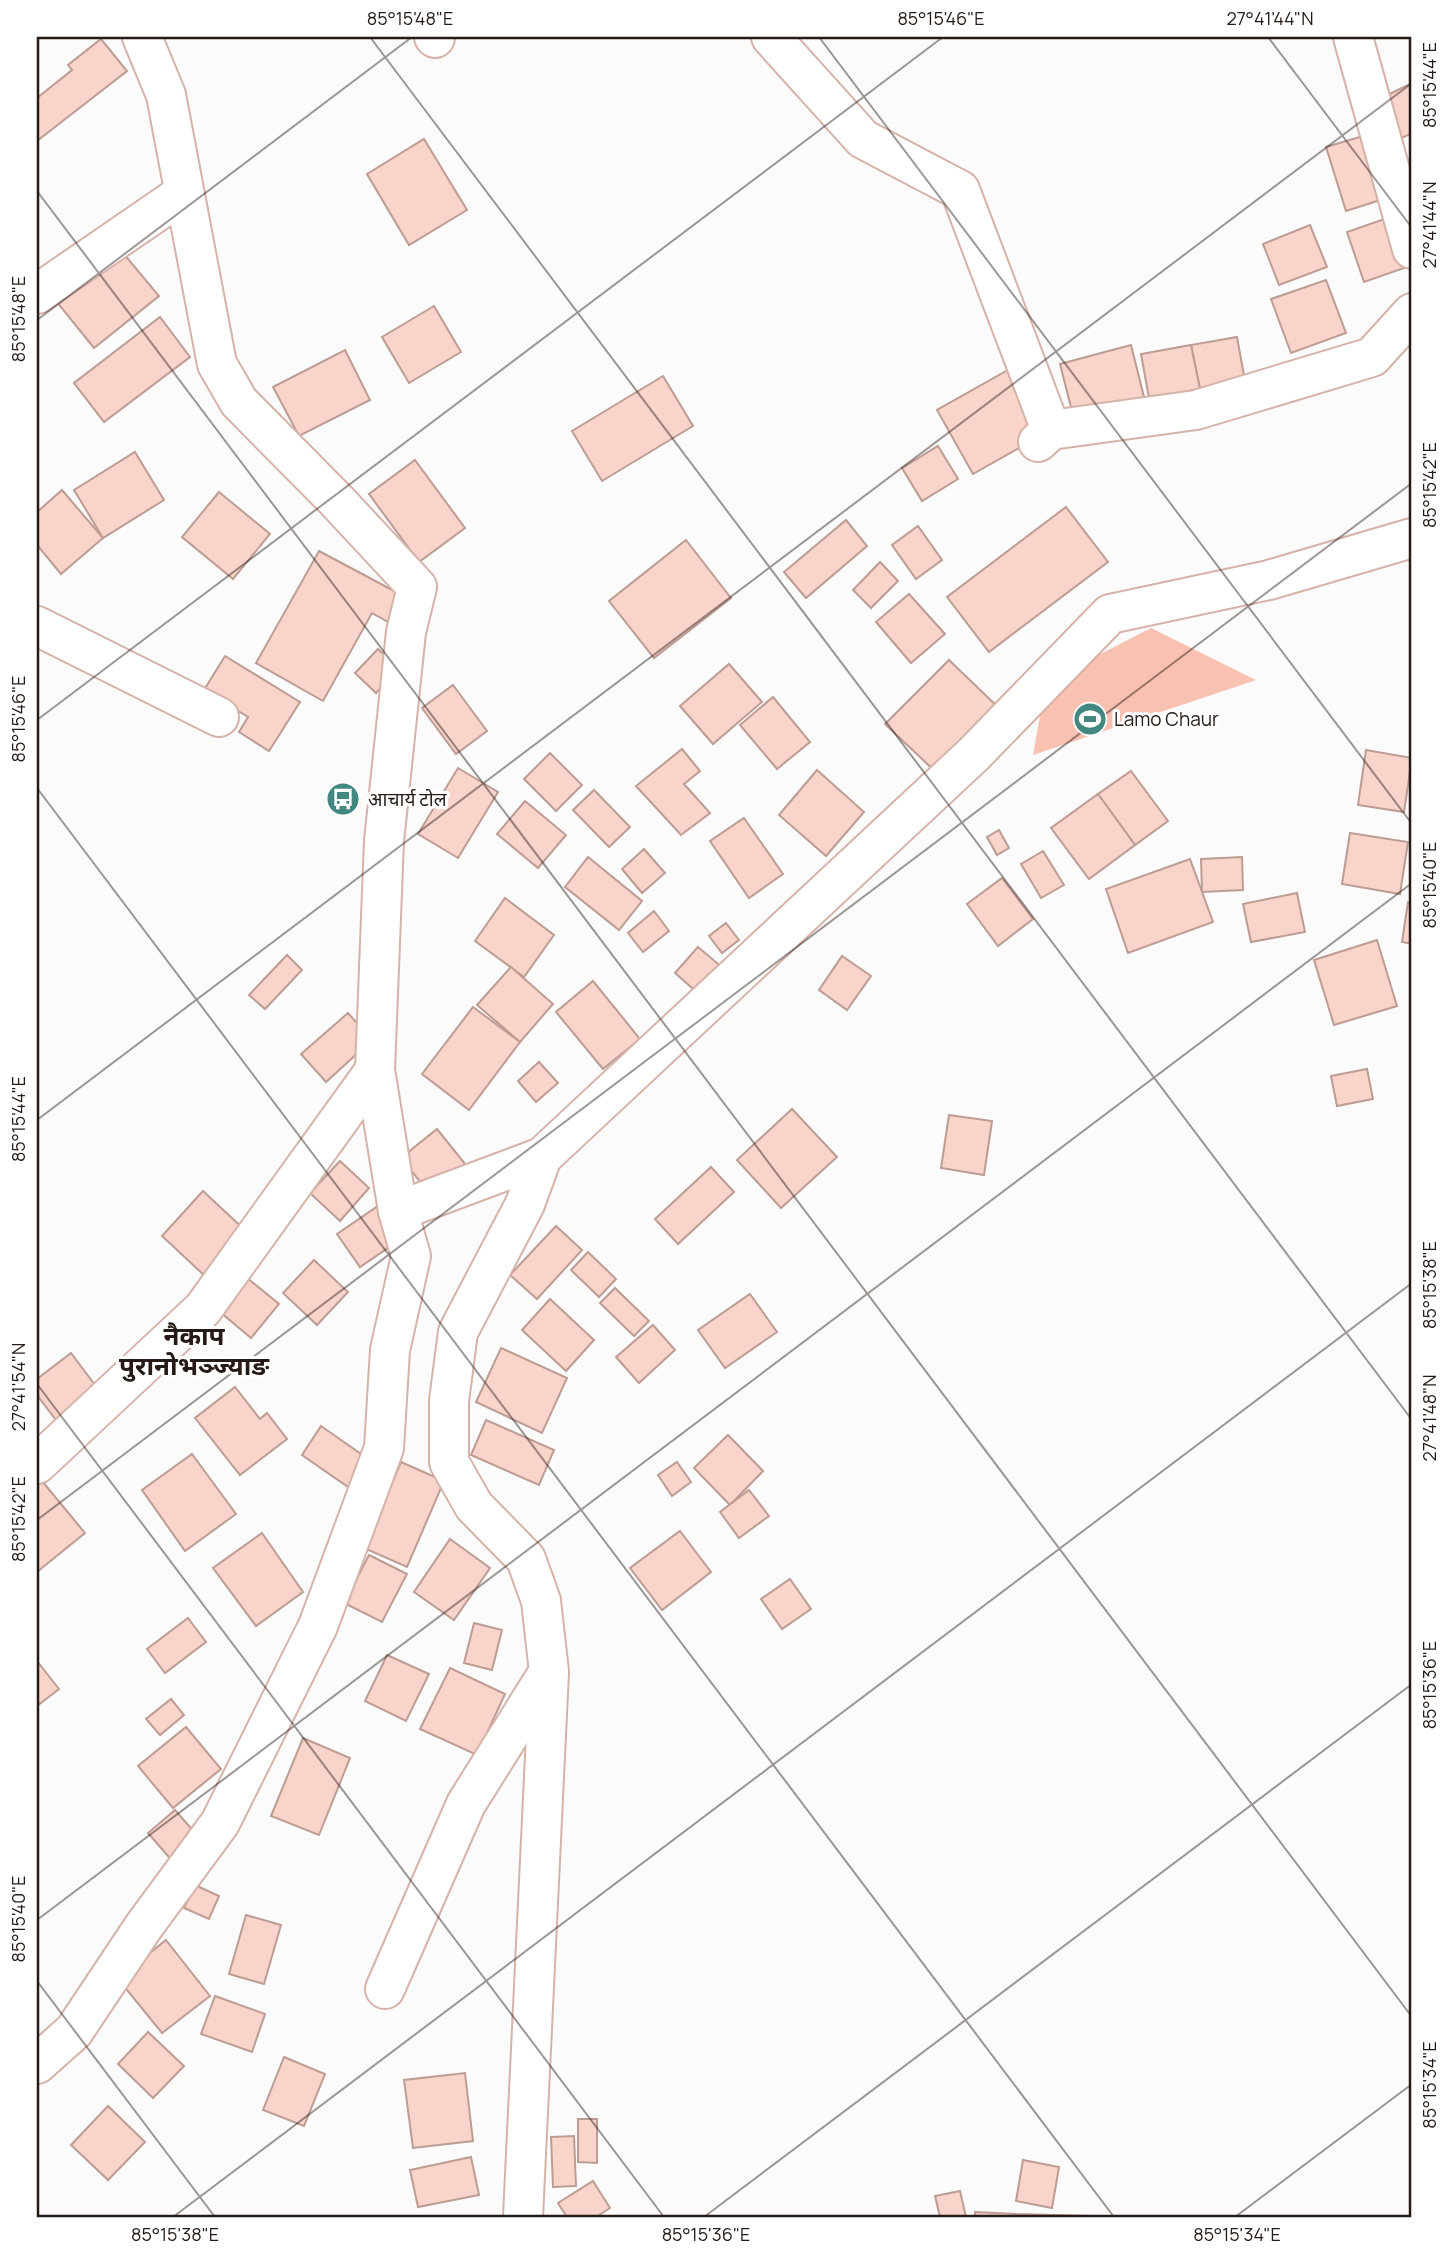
<svg xmlns="http://www.w3.org/2000/svg" width="1449" height="2254" viewBox="0 0 1449 2254" font-family="Manrope,'Noto Sans Devanagari',sans-serif">
  <style>
    .green { fill: #f9c1b2 }
    .building { fill: #f8d4ca; stroke: #bd9c93; stroke-width: 2 }
    .lines { fill: none; stroke-linecap: round; stroke-linejoin: round }
    .minor-casing { stroke: #d5b3a9; stroke-width: 42 }
    .minor { stroke: #fff; stroke-width: 38 }
    .ticks { fill: none; stroke: #261a16; stroke-width: 2; stroke-opacity: 0.45 }
    .labels { text-anchor: middle; stroke-width: 6; stroke-linejoin: round; paint-order: stroke }
    .poi-label { font-size: 19px; fill: #261a16; stroke: #fff; text-anchor: start }
    .district-label { font-size: 26px; font-weight: bold; fill: #261a16; stroke: #fff }
    .neatline { fill: none; stroke: #261a16; stroke-width: 2.5 }
    .ticks-label { font-size: 18px; text-anchor: middle; fill: #261a16 }
  </style>
  <rect width="100%" height="100%" fill="#fbfbfb"/>
  <!-- green -->
  <polygon class="green" points="1151,628 1256,680 1033,755 1046,682"/>
  <!-- building -->
  <g class="building">
    <polygon points="101,39 127,71 37,141 37,98 72,70 68,65"/>
    <polygon points="1412,83 1412,133 1396,141 1375,101"/>
    <polygon points="1370,134 1390,197 1346,211 1326,147"/>
    <polygon points="424,139 467,210 409,245 367,174"/>
    <polygon points="1393,216 1410,266 1364,282 1347,232"/>
    <polygon points="1310,225 1327,267 1279,285 1263,244"/>
    <polygon points="119,248 159,296 94,348 56,301"/>
    <polygon points="1326,280 1346,333 1291,353 1271,299"/>
    <polygon points="434,306 461,352 409,383 382,337"/>
    <polygon points="160,317 190,357 104,422 74,383"/>
    <polygon points="1237,337 1245,381 1200,389 1191,345"/>
    <polygon points="1131,345 1147,409 1076,427 1060,364"/>
    <polygon points="1191,345 1200,389 1149,398 1141,354"/>
    <polygon points="345,350 370,400 299,436 273,387"/>
    <polygon points="1015,366 1051,430 973,474 937,410"/>
    <polygon points="663,376 693,426 602,481 572,431"/>
    <polygon points="938,446 958,479 922,501 902,468"/>
    <polygon points="135,452 164,500 103,538 74,490"/>
    <polygon points="415,460 465,528 419,562 369,494"/>
    <polygon points="62,490 103,538 61,574 37,545 37,512"/>
    <polygon points="219,492 270,534 233,579 182,537"/>
    <polygon points="1066,507 1108,562 989,652 947,597"/>
    <polygon points="846,520 867,546 806,598 784,572"/>
    <polygon points="918,526 942,560 916,579 892,545"/>
    <polygon points="686,540 731,598 654,658 609,601"/>
    <polygon points="319,551 411,600 395,626 372,613 323,701 256,663"/>
    <polygon points="880,562 898,581 871,608 853,590"/>
    <polygon points="909,594 945,634 911,663 876,622"/>
    <polygon points="378,649 399,669 376,693 355,673"/>
    <polygon points="225,656 300,702 269,751 239,732 248,717 204,690"/>
    <polygon points="949,660 1001,710 941,777 885,724"/>
    <polygon points="729,664 762,702 713,744 680,706"/>
    <polygon points="453,685 487,731 456,754 422,708"/>
    <polygon points="773,697 810,742 777,769 740,725"/>
    <polygon points="682,749 700,771 684,784 710,813 681,835 636,786"/>
    <polygon points="1366,750 1412,758 1404,812 1358,805"/>
    <polygon points="550,753 582,785 556,811 524,779"/>
    <polygon points="458,768 498,792 458,858 418,834"/>
    <polygon points="817,770 864,812 826,856 779,815"/>
    <polygon points="1131,771 1168,821 1135,845 1098,794"/>
    <polygon points="594,790 630,827 609,847 573,810"/>
    <polygon points="1098,794 1135,845 1089,879 1051,828"/>
    <polygon points="525,801 566,835 538,868 497,834"/>
    <polygon points="744,818 783,874 749,898 710,841"/>
    <polygon points="999,830 1009,848 997,855 987,837"/>
    <polygon points="1350,833 1408,842 1400,894 1342,884"/>
    <polygon points="644,849 665,873 642,893 622,869"/>
    <polygon points="1043,851 1064,885 1041,898 1021,864"/>
    <polygon points="588,857 642,901 619,930 565,887"/>
    <polygon points="1242,857 1243,890 1202,892 1201,859"/>
    <polygon points="1190,859 1213,922 1128,953 1106,889"/>
    <polygon points="1002,878 1033,919 998,946 967,904"/>
    <polygon points="1297,893 1305,932 1251,942 1243,904"/>
    <polygon points="505,898 554,935 524,977 475,941"/>
    <polygon points="1408,902 1412,903 1412,944 1402,942"/>
    <polygon points="654,911 669,931 643,952 628,933"/>
    <polygon points="726,923 739,940 722,953 709,936"/>
    <polygon points="1377,940 1397,1006 1334,1025 1314,960"/>
    <polygon points="698,947 723,968 700,995 675,973"/>
    <polygon points="287,955 302,970 265,1009 249,995"/>
    <polygon points="842,956 871,976 847,1010 819,990"/>
    <polygon points="511,967 553,1004 520,1042 477,1005"/>
    <polygon points="593,981 640,1039 603,1069 556,1012"/>
    <polygon points="473,1007 520,1042 469,1110 422,1074"/>
    <polygon points="348,1013 372,1040 326,1082 301,1054"/>
    <polygon points="539,1062 558,1083 536,1102 518,1081"/>
    <polygon points="1367,1069 1373,1099 1337,1106 1331,1076"/>
    <polygon points="792,1109 837,1157 781,1208 737,1160"/>
    <polygon points="949,1115 992,1121 984,1175 941,1168"/>
    <polygon points="437,1129 466,1165 430,1194 401,1158"/>
    <polygon points="340,1161 369,1188 340,1221 310,1193"/>
    <polygon points="711,1167 734,1192 678,1244 655,1219"/>
    <polygon points="203,1191 248,1233 206,1277 162,1236"/>
    <polygon points="378,1206 401,1239 360,1267 337,1234"/>
    <polygon points="556,1226 582,1250 537,1299 510,1275"/>
    <polygon points="588,1252 616,1279 599,1297 571,1270"/>
    <polygon points="314,1260 348,1292 317,1325 283,1293"/>
    <polygon points="246,1277 279,1304 251,1338 219,1311"/>
    <polygon points="615,1288 649,1321 634,1336 600,1303"/>
    <polygon points="750,1294 777,1332 725,1368 698,1330"/>
    <polygon points="550,1299 594,1340 566,1371 522,1330"/>
    <polygon points="653,1325 675,1350 639,1383 616,1357"/>
    <polygon points="501,1348 567,1378 542,1433 476,1402"/>
    <polygon points="71,1353 104,1397 62,1428 37,1395 37,1379"/>
    <polygon points="235,1387 260,1419 267,1413 287,1439 240,1475 195,1418"/>
    <polygon points="486,1420 554,1450 539,1485 471,1455"/>
    <polygon points="321,1426 371,1461 351,1489 302,1455"/>
    <polygon points="728,1435 763,1471 730,1505 694,1468"/>
    <polygon points="192,1454 236,1514 185,1551 142,1490"/>
    <polygon points="401,1462 444,1481 407,1567 364,1548"/>
    <polygon points="677,1462 691,1482 672,1496 658,1475"/>
    <polygon points="37,1475 85,1533 37,1572"/>
    <polygon points="749,1490 769,1516 739,1538 720,1512"/>
    <polygon points="680,1531 711,1572 662,1610 630,1568"/>
    <polygon points="262,1533 303,1592 256,1626 213,1568"/>
    <polygon points="450,1539 490,1568 454,1620 414,1592"/>
    <polygon points="369,1555 407,1574 382,1622 344,1603"/>
    <polygon points="790,1579 811,1609 782,1629 761,1599"/>
    <polygon points="188,1618 206,1642 165,1673 147,1649"/>
    <polygon points="474,1623 502,1630 492,1670 464,1663"/>
    <polygon points="387,1655 429,1674 406,1721 365,1701"/>
    <polygon points="37,1661 59,1689 37,1706"/>
    <polygon points="450,1668 505,1694 477,1755 420,1729"/>
    <polygon points="171,1699 184,1715 160,1735 146,1719"/>
    <polygon points="186,1727 221,1769 173,1808 138,1766"/>
    <polygon points="303,1738 350,1758 319,1835 271,1816"/>
    <polygon points="175,1810 202,1841 175,1864 148,1833"/>
    <polygon points="195,1885 219,1896 209,1919 184,1908"/>
    <polygon points="246,1915 281,1925 264,1984 229,1974"/>
    <polygon points="166,1940 210,1996 162,2033 118,1979"/>
    <polygon points="215,1996 265,2014 252,2052 201,2034"/>
    <polygon points="148,2032 184,2066 153,2098 118,2064"/>
    <polygon points="284,2057 325,2074 304,2126 263,2110"/>
    <polygon points="465,2073 473,2141 413,2148 404,2080"/>
    <polygon points="108,2106 145,2142 108,2180 71,2145"/>
    <polygon points="578,2119 597,2119 597,2163 578,2162"/>
    <polygon points="574,2136 576,2186 553,2187 551,2137"/>
    <polygon points="471,2157 479,2195 418,2207 410,2170"/>
    <polygon points="1023,2160 1059,2167 1052,2208 1016,2201"/>
    <polygon points="593,2181 610,2208 596,2217 567,2217 558,2203"/>
    <polygon points="960,2191 966,2217 940,2217 935,2196"/>
    <polygon points="975,2212 1016,2214 1093,2216 975,2217"/>
  </g>
  <g class="lines">
    <defs>
      <g id="minor">
        <polyline points="434,37 435,38"/>
        <polyline points="771,37 863,139 960,190 1051,430"/>
        <polyline points="1353,37 1412,249"/>
        <polyline points="37,294 184,193"/>
        <polyline points="1038,442 1051,430 1196,410 1372,357 1412,313"/>
        <polyline points="37,626 219,717"/>
        <polyline points="398,1211 542,1157 974,754 1110,614 1269,580 1412,538"/>
        <polyline points="37,1464 203,1309 375,1070"/>
        <polyline points="385,1989 466,1804 548,1673"/>
        <polyline points="37,2064 74,2031 144,1926 220,1823 318,1626 384,1448 390,1350 411,1256 398,1211 375,1070 384,841 406,632 417,587 337,501 239,402 217,364 166,95 142,37"/>
        <polyline points="523,2217 549,1672 541,1601 526,1559 474,1506 449,1462 449,1401 458,1332 525,1204 542,1157"/>
      </g>
    </defs>
    <!-- minor casing -->
    <use href="#minor" class="minor-casing"/>
    <!-- minor -->
    <use href="#minor" class="minor"/>
  </g>
  <!-- ticks -->
  <path class="ticks" d="M370,37L1412,1420M819,37L1412,824M1268,37L1412,228M37,191L1412,2017M37,320L412,37M37,720L943,37M37,788L1114,2217M37,1120L1412,83M37,1384L664,2217M37,1520L1412,483M37,1920L1412,883M37,1981L215,2217M173,2217L1412,1283M704,2217L1412,1684M1235,2217L1412,2084"/>
  <!-- icons -->
  <defs>
    <symbol id="stadium-disc" viewBox="-11 -11 22 22"><circle r="9.5" fill="#428880" stroke="#fff"/><path d="M0-5a6.5 5 0 1 0 0 10a6.5 5 0 1 0 0-10ZM-3.5-1.8h7v3.6h-7Z" fill="#fff"/></symbol>
    <symbol id="bus-disc" viewBox="-11 -11 22 22"><circle r="9.5" fill="#428880" stroke="#fff"/><path d="M-5-6H5V4H4V6H2V4H-2V6H-4V4H-5ZM-3.5-4V0h7V-4ZM-3.5 1.2v1.5H-2V1.2ZM2 1.2v1.5H3.5V1.2Z" fill="#fff"/></symbol>
  </defs>
  <g fill-rule="evenodd">
    <use href="#stadium-disc" x="1071" y="700" width="38" height="38"/>
    <use href="#bus-disc" x="324" y="780" width="38" height="38"/>
  </g>
  <g class="labels">
    <!-- poi labels -->
    <g class="poi-label">
      <text x="1114" y="726">Lamo Chaur</text>
      <text x="368" y="806">आचार्य टोल</text>
    </g>
    <!-- district labels -->
    <g class="district-label">
      <text x="194" y="1345">नैकाप<tspan x="194" dy="30">पुरानोभञ्ज्याङ</tspan></text>
    </g>
  </g>
  <!-- border -->
  <rect width="1449" height="2254" fill="none" stroke="#ffffff" stroke-width="77"/>
  <rect x="38" y="38" width="1372" height="2178" class="neatline"/>
  <g class="ticks-label">
    <text x="410" y="25">85°15'48"E</text>
    <text x="941" y="25">85°15'46"E</text>
    <text x="1270" y="25">27°41'44"N</text>
    <text transform="translate(1430 85) rotate(-90)" y="6">85°15'44"E</text>
    <text transform="translate(1430 225) rotate(-90)" y="6">27°41'44"N</text>
    <text transform="translate(19 319) rotate(-90)" y="6">85°15'48"E</text>
    <text transform="translate(1430 485) rotate(-90)" y="6">85°15'42"E</text>
    <text transform="translate(19 719) rotate(-90)" y="6">85°15'46"E</text>
    <text transform="translate(1430 885) rotate(-90)" y="6">85°15'40"E</text>
    <text transform="translate(19 1119) rotate(-90)" y="6">85°15'44"E</text>
    <text transform="translate(1430 1285) rotate(-90)" y="6">85°15'38"E</text>
    <text transform="translate(19 1387) rotate(-90)" y="6">27°41'54"N</text>
    <text transform="translate(1430 1418) rotate(-90)" y="6">27°41'48"N</text>
    <text transform="translate(19 1519) rotate(-90)" y="6">85°15'42"E</text>
    <text transform="translate(1430 1685) rotate(-90)" y="6">85°15'36"E</text>
    <text transform="translate(19 1919) rotate(-90)" y="6">85°15'40"E</text>
    <text transform="translate(1430 2085) rotate(-90)" y="6">85°15'34"E</text>
    <text x="175" y="2241">85°15'38"E</text>
    <text x="706" y="2241">85°15'36"E</text>
    <text x="1237" y="2241">85°15'34"E</text>
  </g>
</svg>
